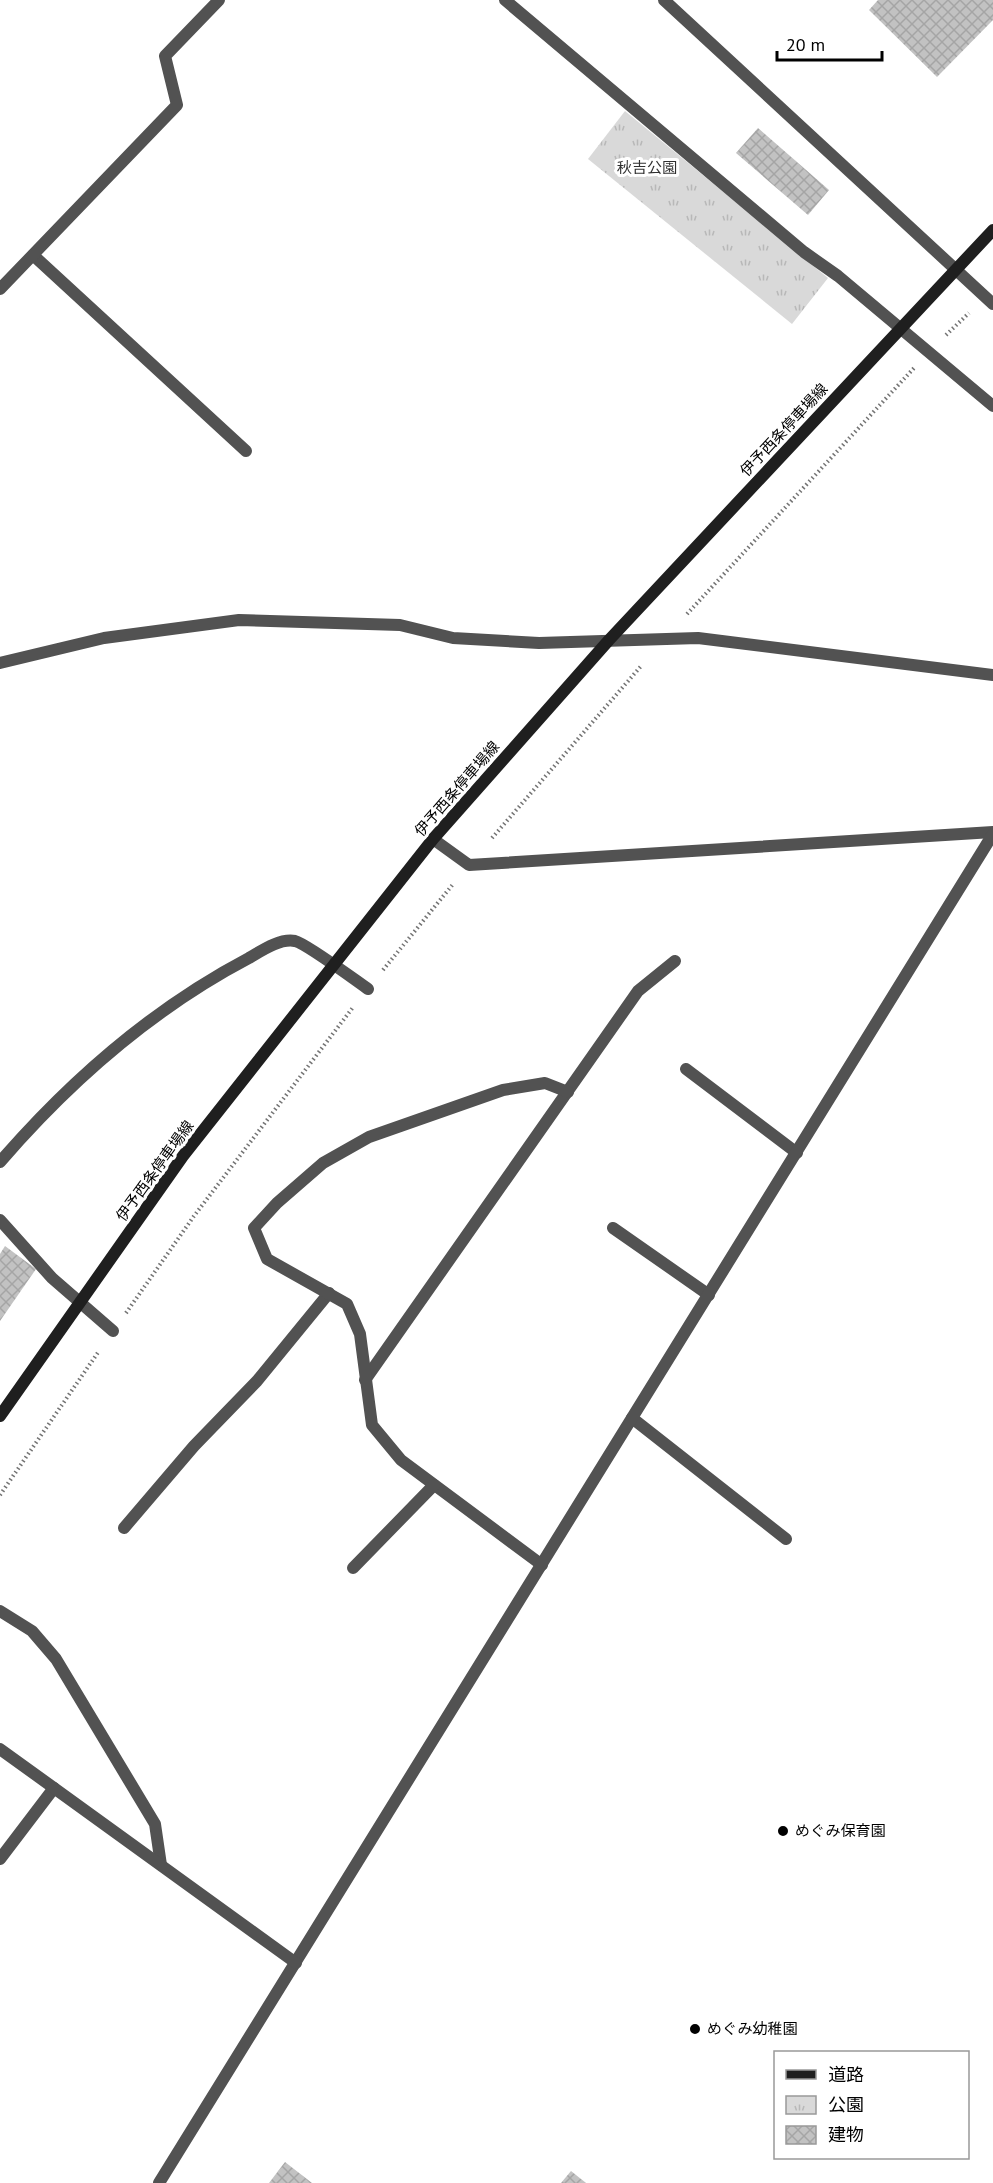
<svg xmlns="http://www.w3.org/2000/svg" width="993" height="2183" viewBox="0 0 993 2183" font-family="'PT Sans','Noto Sans JP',sans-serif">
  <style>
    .park { fill: url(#park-tufts) }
    .building { fill: url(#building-cross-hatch) }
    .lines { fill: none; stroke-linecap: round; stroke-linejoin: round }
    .path { stroke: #747474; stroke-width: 4; stroke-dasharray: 1.5 3; stroke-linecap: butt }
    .minor { stroke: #525252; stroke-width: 12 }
    .tertiary { stroke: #525252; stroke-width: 12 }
    .secondary { stroke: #1f1f1f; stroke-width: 12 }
    .poi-dot { fill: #000; stroke: #fff; stroke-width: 2 }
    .labels { text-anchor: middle; stroke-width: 6; stroke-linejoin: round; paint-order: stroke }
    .park-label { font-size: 15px; fill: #303030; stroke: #fff }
    .street-label { font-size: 15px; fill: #000; stroke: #fff }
    .poi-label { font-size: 15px; fill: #000; stroke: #fff; text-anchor: start }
  </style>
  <defs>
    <pattern id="park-tufts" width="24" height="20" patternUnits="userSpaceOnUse" patternTransform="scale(1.5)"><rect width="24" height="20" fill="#d9d9d9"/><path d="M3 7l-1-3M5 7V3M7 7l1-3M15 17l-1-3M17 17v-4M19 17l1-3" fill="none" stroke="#b8b8b8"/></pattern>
    <pattern id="building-cross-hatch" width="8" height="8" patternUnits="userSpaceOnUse" patternTransform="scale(1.5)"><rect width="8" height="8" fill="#c2c2c2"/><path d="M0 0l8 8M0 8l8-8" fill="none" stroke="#a5a5a5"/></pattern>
  </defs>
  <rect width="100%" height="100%" fill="#fff"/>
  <!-- park -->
  <polygon class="park" points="625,111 828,278 792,324 588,159"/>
  <!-- building -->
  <g class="building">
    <polygon points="878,0 993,0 993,20 937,77 869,10"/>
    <polygon points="758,128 829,190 808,215 736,153"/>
    <polygon points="5,1246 36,1269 0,1321 0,1254"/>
    <polygon points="285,2162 312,2183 269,2183"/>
    <polygon points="571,2171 586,2183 561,2183"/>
  </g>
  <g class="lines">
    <!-- path -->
    <g class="path">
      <polyline points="946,335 969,313"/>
      <polyline points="687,614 914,368"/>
      <polyline points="492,838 642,665"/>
      <polyline points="383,970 454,883"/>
      <polyline points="126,1313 194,1216 354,1006"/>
      <polyline points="0,1495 99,1351"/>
    </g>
    <!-- minor -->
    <g class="minor">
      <polyline points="505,0 804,252 838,276 993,406"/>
      <polyline points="33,255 246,451"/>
      <polyline points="0,289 177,105 165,56 219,0"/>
      <polyline points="0,663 104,638 239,620 400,625 453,638 539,643 698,638 993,675"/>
      <polyline points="433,839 469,865 993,832"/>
      <polyline points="686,1069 797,1153"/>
      <path d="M0,1162C70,1081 154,1008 249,958C261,951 280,938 295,941C307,944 355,980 368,989"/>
      <polyline points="0,1220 52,1278 113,1331"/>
      <polyline points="613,1228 709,1295"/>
      <polyline points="365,1380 638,991 675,961"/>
      <polyline points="632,1418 786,1539"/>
      <polyline points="124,1528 194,1446 257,1381 329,1293"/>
      <polyline points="542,1565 401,1460 372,1425 360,1334 347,1304 267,1259 254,1228 277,1203 323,1163 369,1137 503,1090 545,1083 568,1092"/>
      <polyline points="353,1568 434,1485"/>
      <polyline points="0,1611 32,1631 56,1659 155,1824 161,1865"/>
      <polyline points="0,1859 54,1788"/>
      <polyline points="159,2183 993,834"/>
    </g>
    <!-- tertiary -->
    <g class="tertiary">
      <polyline points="664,0 993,304"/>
      <polyline points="0,1749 296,1963"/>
    </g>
    <!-- secondary -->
    <polyline class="secondary" points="0,1416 183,1156 433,839 609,640 993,230"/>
  </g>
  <!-- markers -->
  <g class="poi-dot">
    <circle cx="783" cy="1831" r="6"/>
    <circle cx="695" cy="2029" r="6"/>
  </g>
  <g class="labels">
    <!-- park labels -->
    <g class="park-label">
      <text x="647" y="173">秋吉公園</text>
    </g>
    <!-- street labels -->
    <g class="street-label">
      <text transform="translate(784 430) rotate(-47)" y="5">伊予西条停車場線</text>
      <text transform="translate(457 789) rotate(-49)" y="5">伊予西条停車場線</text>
      <text transform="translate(155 1171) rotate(-54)" y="5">伊予西条停車場線</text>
    </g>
    <!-- poi labels -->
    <g class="poi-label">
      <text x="795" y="1836">めぐみ保育園</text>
      <text x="707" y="2034">めぐみ幼稚園</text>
    </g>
  </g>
  <!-- legend -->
  <rect x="774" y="2051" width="195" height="108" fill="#ffffff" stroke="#999999" stroke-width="1.5"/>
  <rect x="786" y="2070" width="30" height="9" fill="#1f1f1f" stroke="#999999" stroke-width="1.5"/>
  <text x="828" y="2081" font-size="18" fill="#000000">道路</text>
  <rect x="786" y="2096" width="30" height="18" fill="url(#park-tufts)" stroke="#999999" stroke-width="1.5"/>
  <text x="828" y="2111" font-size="18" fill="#000000">公園</text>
  <rect x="786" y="2126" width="30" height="18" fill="url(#building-cross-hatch)" stroke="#999999" stroke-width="1.5"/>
  <text x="828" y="2141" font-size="18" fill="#000000">建物</text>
  <!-- scale -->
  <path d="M777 51v9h105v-9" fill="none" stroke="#000000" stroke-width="3"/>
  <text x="786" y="51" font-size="18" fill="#000000" stroke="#ffffff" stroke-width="4.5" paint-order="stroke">20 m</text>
</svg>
